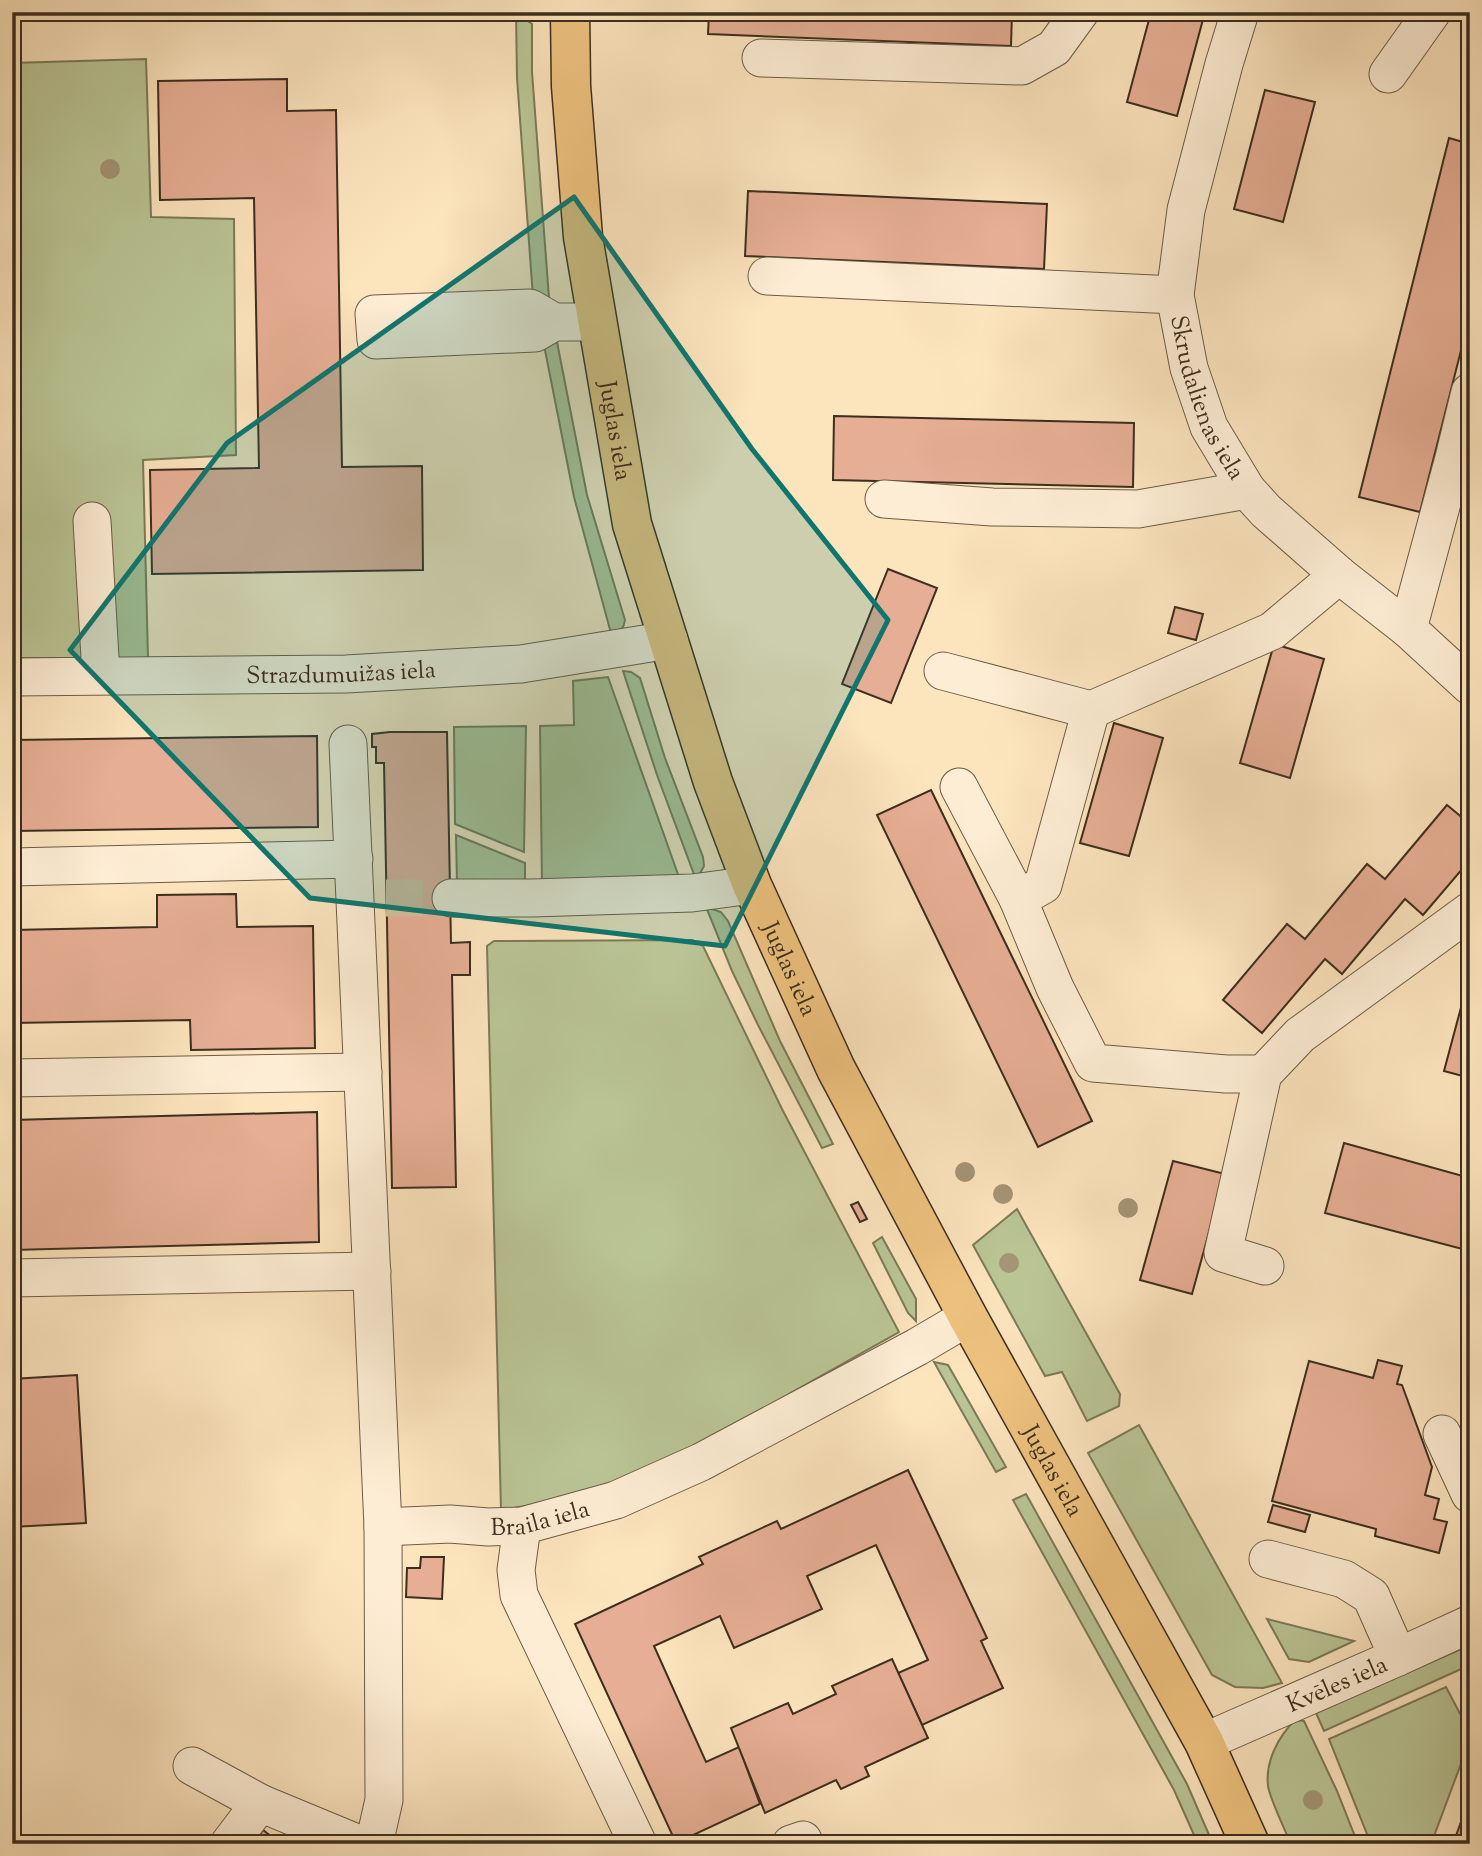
<svg xmlns="http://www.w3.org/2000/svg" width="1482" height="1856" viewBox="0 0 1482 1856" font-family="'Sorts Mill Goudy',serif">
  <style>
    .green { fill: #bac595; stroke: #7c7a59; stroke-width: 2 }
    .building { fill: #e6ae94; stroke: #3d2e1d; stroke-width: 2 }
    .lines { fill: none; stroke-linecap: round; stroke-linejoin: round }
    .minor-tunnel { stroke: #d6c09d; stroke-width: 37; stroke-dasharray: 37 18; stroke-linecap: butt }
    .minor-casing { stroke: #6d5c45; stroke-width: 39 }
    .major-casing { stroke: #3d2e1d; stroke-width: 41 }
    .minor { stroke: #fdedd4; stroke-width: 37 }
    .major { stroke: #eec27e; stroke-width: 38 }
    .tree { fill: #a49576 }
    .marked { fill: #0f766e; fill-opacity: 0.2; stroke: #0f766e; stroke-width: 5; stroke-linejoin: round }
    .labels { text-anchor: middle; stroke-width: 7; stroke-linejoin: round; paint-order: stroke }
    .street-label { font-size: 24px; fill: #3d2e1d; stroke: #fdedd4 }
  </style>
  <rect width="100%" height="100%" fill="#fce4bd"/>
  <filter id="stains"><feTurbulence type="fractalNoise" baseFrequency=".00286" numOctaves="4"/><feColorMatrix values="0 0 0 0 .2 0 0 0 0 .09 0 0 0 0 .02 0 0 0 .5 -.17"/></filter>
  <radialGradient id="worn" r=".72"><stop offset=".6" stop-color="#630" stop-opacity="0"/><stop offset="1" stop-color="#630" stop-opacity=".3"/></radialGradient>
  <!-- green -->
  <g class="green">
    <polygon points="516,12 532,24 532,72 549,298 533,297 517,78"/>
    <polygon points="146,59 151,217 234,219 236,455 143,460 148,658 12,658 12,63"/>
    <path d="M545,341L557,342L587,495L625,620C624,628 619,634 612,637L574,497L544,345Z"/>
    <polygon points="623,671 631,672 640,678 665,758 703,857 704,866 698,877 695,877 657,775"/>
    <polygon points="608,677 680,880 542,886 540,726 574,725 573,681"/>
    <polygon points="526,726 524,852 455,824 454,727"/>
    <polygon points="456,835 525,863 525,886 457,884"/>
    <polygon points="706,907 721,912 728,921 780,1041 833,1144 822,1148 758,1025 732,971"/>
    <polygon points="692,940 703,946 782,1109 899,1332 663,1465 573,1496 544,1503 501,1510 487,946 494,941"/>
    <polygon points="1017,1209 1120,1394 1119,1406 1087,1421 1062,1372 1045,1376 973,1245"/>
    <polygon points="882,1237 916,1299 916,1321 908,1313 873,1243"/>
    <polygon points="934,1362 948,1365 1006,1467 996,1472"/>
    <polygon points="1139,1425 1282,1683 1263,1688 1235,1687 1212,1675 1088,1453"/>
    <polygon points="1026,1494 1187,1784 1213,1844 1198,1844 1174,1790 1013,1500"/>
    <polygon points="1267,1619 1354,1641 1309,1662 1289,1659"/>
    <polygon points="1470,1645 1470,1665 1324,1731 1316,1713"/>
    <polygon points="1446,1687 1467,1727 1468,1745 1431,1844 1371,1844 1329,1739"/>
    <path d="M1295,1720L1304,1721L1337,1791L1358,1844H1291C1285,1830 1270,1799 1268,1786C1265,1762 1278,1737 1295,1720Z"/>
  </g>
  <!-- building -->
  <g class="building">
    <polygon points="709,12 1012,12 1011,46 708,34"/>
    <polygon points="1151,12 1205,12 1177,116 1127,102"/>
    <polygon points="287,79 287,111 336,110 342,467 422,466 423,570 152,574 150,470 259,468 254,198 160,200 158,81"/>
    <polygon points="1265,90 1315,102 1283,222 1234,209"/>
    <polygon points="1449,138 1470,144 1470,315 1420,512 1359,497"/>
    <polygon points="748,191 1047,204 1044,269 745,256"/>
    <polygon points="834,416 1134,423 1133,487 833,480"/>
    <polygon points="888,569 937,588 891,703 842,684"/>
    <polygon points="1175,607 1203,614 1196,640 1168,633"/>
    <polygon points="1274,644 1324,659 1290,778 1240,763"/>
    <polygon points="1114,723 1163,738 1129,856 1080,843"/>
    <polygon points="390,732 447,732 451,943 470,942 470,975 452,975 456,1187 392,1188 384,763 376,763 376,747 372,747 372,734"/>
    <polygon points="317,736 318,827 12,831 12,740"/>
    <polygon points="931,790 1092,1121 1038,1147 877,815"/>
    <polygon points="1447,805 1470,824 1470,860 1423,915 1405,899 1342,974 1325,959 1262,1033 1223,1000 1287,924 1305,939 1367,864 1385,879"/>
    <polygon points="236,894 237,927 313,926 315,1048 191,1050 190,1020 12,1023 12,930 157,927 157,895"/>
    <polygon points="1463,1000 1470,1001 1470,1078 1444,1071"/>
    <polygon points="317,1112 319,1242 12,1250 12,1120"/>
    <polygon points="1344,1143 1470,1178 1470,1251 1325,1213"/>
    <polygon points="1173,1161 1225,1174 1192,1294 1140,1280"/>
    <polygon points="858,1202 867,1219 860,1222 851,1205"/>
    <polygon points="1378,1360 1402,1366 1397,1384 1402,1385 1432,1467 1425,1495 1439,1499 1434,1519 1447,1522 1439,1553 1375,1536 1376,1529 1272,1501 1309,1361 1373,1378"/>
    <polygon points="77,1375 86,1523 12,1527 12,1379"/>
    <polygon points="908,1470 987,1638 981,1641 1003,1688 922,1725 898,1673 928,1660 876,1545 807,1576 822,1609 734,1648 720,1616 654,1646 706,1762 739,1747 760,1804 676,1843 575,1624 703,1564 699,1557 777,1521 781,1529"/>
    <polygon points="1273,1505 1310,1515 1305,1532 1268,1522"/>
    <polygon points="421,1557 444,1557 442,1599 406,1597 407,1568 420,1568"/>
    <polygon points="892,1659 928,1738 865,1767 869,1776 841,1789 836,1780 765,1813 731,1728 788,1703 793,1714 836,1694 832,1686"/>
    <polygon points="1470,1797 1470,1844 1453,1844"/>
    <polygon points="263,1830 281,1844 253,1844"/>
  </g>
  <g class="lines">
    <!-- minor-tunnel -->
    <polyline class="minor-tunnel" points="386,898 451,898"/>
    <defs>
      <g id="minor">
        <path id="s1" d="M1240,12L1224,64L1186,210L1175,295L1189,368L1209,427L1247,490L1266,511L1339,575L1408,629L1470,686"/>
        <polyline points="761,58 1022,66 1054,48 1080,12"/>
        <polyline points="1388,74 1432,12"/>
        <polyline points="767,276 1175,295"/>
        <polyline points="554,322 530,308 374,314 376,340 535,333 554,322 596,322"/>
        <polyline points="884,499 992,507 1138,509 1247,490"/>
        <polyline points="92,521 101,675"/>
        <polyline points="1408,629 1454,458 1470,392"/>
        <polyline points="943,671 1091,710 1272,631 1339,575"/>
        <path id="s2" d="M12,677L346,674L521,664L669,640"/>
        <polyline points="348,744 383,1527 384,1800 374,1844"/>
        <polyline points="959,787 1018,899 1055,988 1093,1063 1226,1074 1263,1074"/>
        <polyline points="12,867 354,859"/>
        <polyline points="451,898 532,898 692,893 752,885"/>
        <polyline points="1018,899 1043,885 1091,710"/>
        <polyline points="12,1078 363,1072"/>
        <polyline points="1265,1266 1223,1253 1263,1074 1300,1035 1470,911"/>
        <polyline points="12,1278 372,1271"/>
        <polyline points="1442,1434 1470,1494"/>
        <polyline points="522,1526 516,1570 519,1595 638,1844"/>
        <path id="s3" d="M383,1527L450,1524L488,1527L522,1526L616,1500L701,1462L917,1347L968,1317"/>
        <polyline points="1268,1559 1344,1579 1371,1596 1398,1657"/>
        <path id="s4" d="M1204,1742L1398,1657L1470,1624"/>
        <polyline points="192,1766 260,1803"/>
        <polyline points="229,1844 260,1803 359,1844"/>
        <polyline points="791,1844 803,1840"/>
      </g>
      <g id="major">
        <path id="s5" d="M570,12L571,86L583,237L632,524L713,782L752,885L836,1069L968,1317L1204,1742L1250,1844"/>
      </g>
    </defs>
    <!-- minor casing -->
    <use href="#minor" class="minor-casing"/>
    <!-- major casing -->
    <use href="#major" class="major-casing"/>
    <!-- minor -->
    <use href="#minor" class="minor"/>
    <!-- major -->
    <use href="#major" class="major"/>
  </g>
  <!-- trees -->
  <g class="tree">
    <circle cx="110" cy="169" r="10"/>
    <circle cx="965" cy="1172" r="10"/>
    <circle cx="1003" cy="1194" r="10"/>
    <circle cx="1128" cy="1208" r="10"/>
    <circle cx="1009" cy="1263" r="10"/>
    <circle cx="1313" cy="1800" r="10"/>
  </g>
  <!-- marked area -->
  <path class="marked" d="M574,197L752,449L888,620L725,946L310,898L70,650L227,443Z"/>
  <g class="labels">
    <!-- street labels -->
    <g class="street-label">
      <text dy="8" stroke="none"><textPath href="#s1" startOffset="399">Skrudalienas iela</textPath></text>
      <text dy="8" stroke="none"><textPath href="#s5" startOffset="422">Juglas iela</textPath></text>
      <text dy="8" stroke="none"><textPath href="#s2" startOffset="329">Strazdumuižas iela</textPath></text>
      <text dy="8" stroke="none"><textPath href="#s5" startOffset="989">Juglas iela</textPath></text>
      <text dy="8" stroke="none"><textPath href="#s5" startOffset="1556">Juglas iela</textPath></text>
      <text dy="8" stroke="none"><textPath href="#s3" startOffset="158">Braila iela</textPath></text>
      <text dy="8" stroke="none"><textPath href="#s4" startOffset="145">Kvēles iela</textPath></text>
    </g>
  </g>
  <!-- margin -->
  <rect width="1482" height="1856" fill="none" stroke="#fce4bd" stroke-width="42"/>
  <rect x="14" y="14" width="1454" height="1828" fill="none" stroke="#3d2e1d" stroke-width="3.5"/>
  <rect x="21" y="21" width="1440" height="1814" fill="none" stroke="#3d2e1d" stroke-width="2"/>
  <rect width="100%" height="100%" filter="url(#stains)"/>
  <rect width="100%" height="100%" fill="url(#worn)"/>
</svg>
